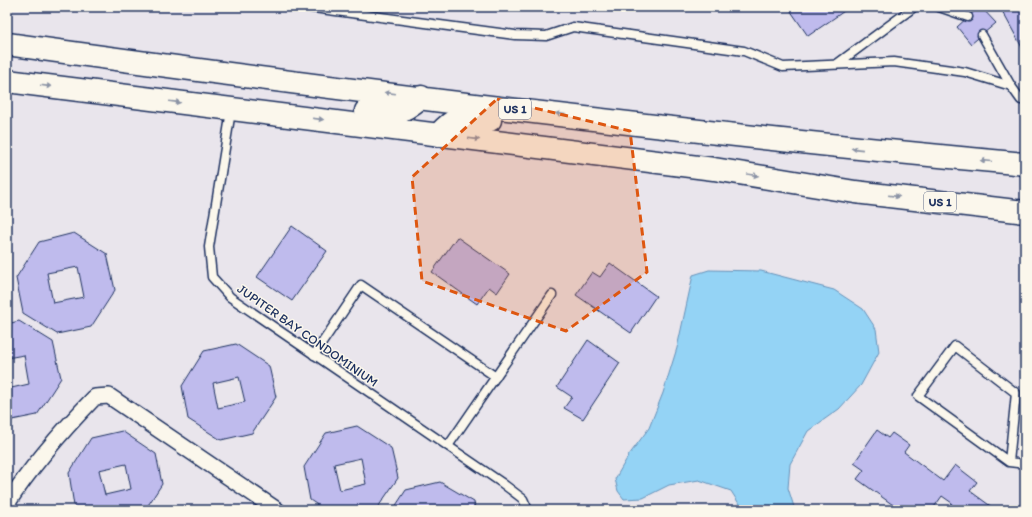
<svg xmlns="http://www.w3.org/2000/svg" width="1032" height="517" viewBox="0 0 1032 517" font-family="Itim,sans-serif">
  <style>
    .water { fill: #94d3f5; stroke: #6491b9 }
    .building { fill: #bfbbed; stroke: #1b2f5e; fill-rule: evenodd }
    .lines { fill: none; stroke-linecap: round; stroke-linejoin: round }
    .service-casing { stroke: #1b2f5e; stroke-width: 11 }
    .minor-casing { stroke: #1b2f5e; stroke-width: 18 }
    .primary-casing { stroke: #1b2f5e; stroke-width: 25 }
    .service { stroke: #fbf7ec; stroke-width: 8 }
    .minor { stroke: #fbf7ec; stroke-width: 15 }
    .primary { stroke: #fbf7ec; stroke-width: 22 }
    .oneway { fill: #8b93a5 }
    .marked { fill: #de5710; fill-opacity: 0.2; stroke: #de5710; stroke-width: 3; stroke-dasharray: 8 5; stroke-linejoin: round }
    .labels { text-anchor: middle; stroke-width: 3; stroke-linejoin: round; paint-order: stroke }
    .shield { fill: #fbf7ec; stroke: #5e6b89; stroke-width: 1 }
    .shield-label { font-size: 12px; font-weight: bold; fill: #1b2f5e }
    .street-label { font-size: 13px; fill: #1b2f5e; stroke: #fbf7ec }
  </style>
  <rect width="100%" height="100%" fill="#e9e5ec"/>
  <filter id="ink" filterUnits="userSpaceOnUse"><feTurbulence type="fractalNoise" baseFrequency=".025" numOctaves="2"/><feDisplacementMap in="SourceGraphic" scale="8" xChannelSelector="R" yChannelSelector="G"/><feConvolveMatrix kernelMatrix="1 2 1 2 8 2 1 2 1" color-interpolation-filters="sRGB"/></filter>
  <g filter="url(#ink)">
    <!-- water -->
    <polygon class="water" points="709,270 761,271 834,290 863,309 876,329 879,352 861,385 839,409 808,431 790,464 788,488 795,510 743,510 731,491 699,480 669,485 643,498 624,499 618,491 615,479 629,455 649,428 663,393 677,348 693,275"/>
    <!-- building -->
    <g class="building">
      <polygon points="788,7 850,7 808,36"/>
      <polygon points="979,7 981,7 996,23 971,44 957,27"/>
      <polygon points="1000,7 1025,7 1025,53"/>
      <polygon points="292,226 327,251 292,301 257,277"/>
      <path d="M74,233L107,254L115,290L91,327L57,334L23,313L16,278L39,242ZM78,267L84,297L53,303L47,273Z"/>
      <polygon points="457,237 510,274 497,293 489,287 477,304 432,272"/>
      <polygon points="610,263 656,296 631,333 576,295 592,272 600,277"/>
      <polygon points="19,321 53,342 61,378 37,415 7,421 7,389 29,384 24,355 7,358 7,324"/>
      <polygon points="588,340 620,363 583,419 564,408 572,397 557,387"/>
      <path d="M236,344L269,366L276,397L252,433L221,440L188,419L182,386L204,351ZM239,377L245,402L218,408L213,383Z"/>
      <path d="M357,426L391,448L398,478L376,510H325L310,500L304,467L326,433ZM361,458L366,484L340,490L334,464Z"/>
      <polygon points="877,430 888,438 892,433 909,445 904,452 943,481 955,465 977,482 970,491 996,510 947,510 952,503 942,496 932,510 900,510 857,479 864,470 854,463"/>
      <path d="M122,431L156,454L162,484L145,510H81L74,506L69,473L91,438ZM126,464L131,489L105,495L99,470Z"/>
      <polygon points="440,482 474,502 475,510 393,510 406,490"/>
    </g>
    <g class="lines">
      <defs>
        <g id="service">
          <polyline points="306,7 515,35 546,36 573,27 744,51 783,67 894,62 965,72 1011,86 1021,100 1025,99"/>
          <polyline points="939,7 968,17"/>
          <polyline points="982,35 1011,86"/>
          <polyline points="837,64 914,7"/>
          <polyline points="231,111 209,247 212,277 230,297 502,483 523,499 528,510"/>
          <polyline points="314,355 361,285 496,377"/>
          <polyline points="448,446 552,295"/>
          <polyline points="1009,462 1016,393 955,346 918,396 1009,462 1025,464"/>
        </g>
        <path id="minor" d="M7,504C32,465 63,430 95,397L109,396L277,510"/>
        <g id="primary">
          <path d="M7,44C345,91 685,133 1025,164"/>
          <polyline points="7,81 714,169 855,192 1025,212"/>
          <path d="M366,111C393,114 399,116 421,97"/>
          <path d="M438,135C458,113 463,117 490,120"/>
        </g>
      </defs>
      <!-- service casing -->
      <use href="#service" class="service-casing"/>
      <!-- minor casing -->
      <use href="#minor" class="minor-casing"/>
      <!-- primary casing -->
      <use href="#primary" class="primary-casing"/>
      <!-- service -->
      <use href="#service" class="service"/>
      <!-- minor -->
      <use href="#minor" class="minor"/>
      <!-- primary -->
      <use href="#primary" class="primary"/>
    </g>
    <!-- one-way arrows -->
    <defs><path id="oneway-solid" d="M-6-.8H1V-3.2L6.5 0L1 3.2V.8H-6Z"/></defs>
    <g class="oneway">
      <use href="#oneway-solid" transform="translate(46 86) rotate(7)"/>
      <use href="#oneway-solid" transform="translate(390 93) rotate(-173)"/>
      <use href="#oneway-solid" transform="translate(175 102) rotate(7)"/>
      <use href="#oneway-solid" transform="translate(561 114) rotate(-173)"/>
      <use href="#oneway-solid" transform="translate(318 119) rotate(7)"/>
      <use href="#oneway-solid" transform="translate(474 139) rotate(7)"/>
      <use href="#oneway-solid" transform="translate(857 149) rotate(-174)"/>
      <use href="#oneway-solid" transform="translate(986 161) rotate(-175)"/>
      <use href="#oneway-solid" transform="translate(753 175) rotate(9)"/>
      <use href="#oneway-solid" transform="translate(894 196) rotate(7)"/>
    </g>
  </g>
  <!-- marked area -->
  <path class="marked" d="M497,99L630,131L647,272L566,331L422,281L412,177Z"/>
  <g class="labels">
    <!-- shield labels -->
    <g class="shield">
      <rect x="499" y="99" width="32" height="20" rx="3"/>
      <rect x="924" y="192" width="32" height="20" rx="3"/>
    </g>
    <g class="shield-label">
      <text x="515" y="113">US 1</text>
      <text x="940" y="206">US 1</text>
    </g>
    <!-- street labels -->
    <g class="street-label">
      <text transform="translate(308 335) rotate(35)" y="5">JUPITER BAY CONDOMINIUM</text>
    </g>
  </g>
  <!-- margin -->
  <rect width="1032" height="517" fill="none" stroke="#fbf7ec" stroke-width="24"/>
  <rect x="12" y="12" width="1008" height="493" fill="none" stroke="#1b2f5e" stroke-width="1.5" filter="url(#ink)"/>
</svg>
